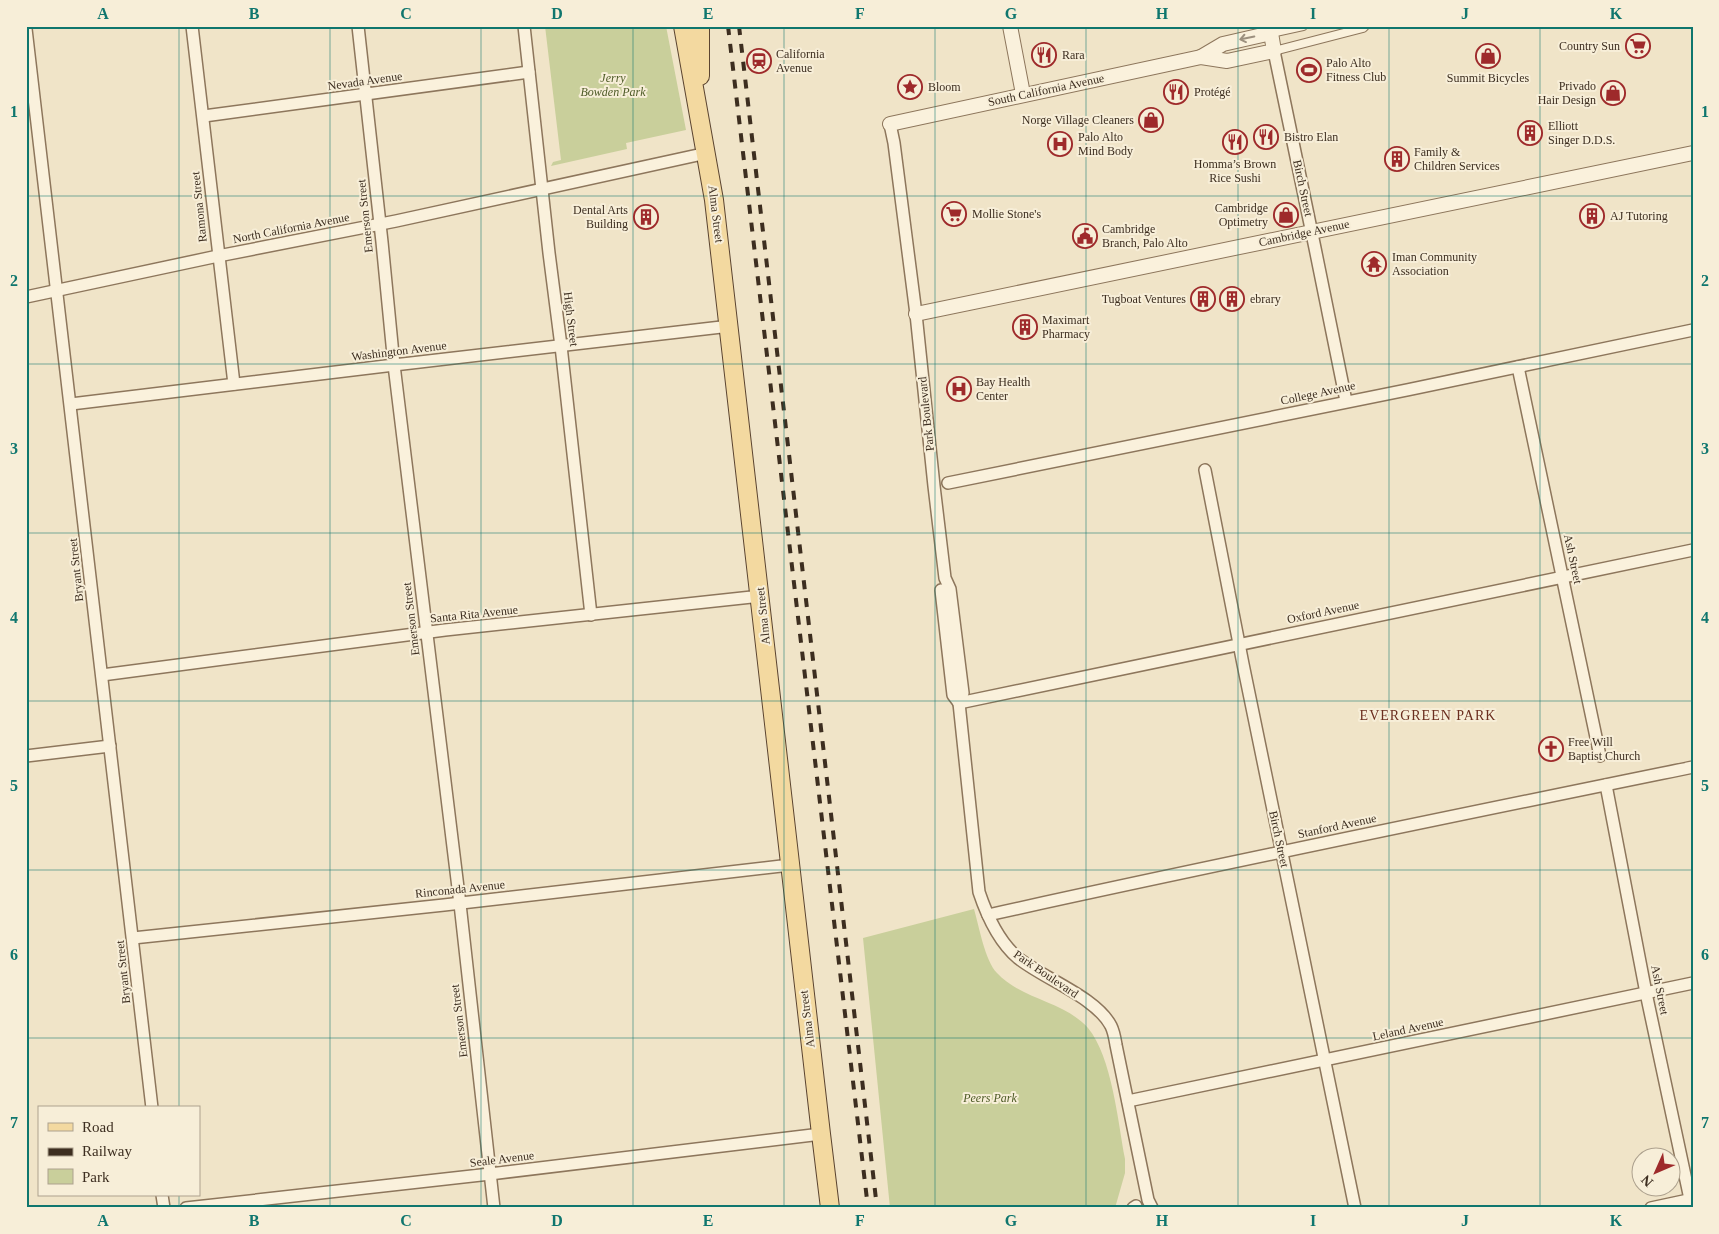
<svg xmlns="http://www.w3.org/2000/svg" width="1719" height="1234" viewBox="0 0 1719 1234" font-family="'Times New Roman',serif">
  <style>
    .green { fill: #c9cf9b }
    .lines { fill: none; stroke-linecap: round; stroke-linejoin: round }
    .pedestrian-casing { stroke: #8d765c; stroke-width: 10 }
    .minor-casing { stroke: #8d765c; stroke-width: 14 }
    .tertiary-casing { stroke: #8d765c; stroke-width: 16 }
    .primary-casing { stroke: #5b4430; stroke-width: 20 }
    .pedestrian { stroke: #faf1dc; stroke-width: 8 }
    .minor { stroke: #faf1dc; stroke-width: 11 }
    .tertiary { stroke: #faf1dc; stroke-width: 14 }
    .primary { stroke: #f3d9a0; stroke-width: 18 }
    .rail { stroke: #3d2e20; stroke-width: 4; stroke-dasharray: 9 9; stroke-linecap: butt }
    .oneway { stroke: #9c907e }
    .grid { fill: none; stroke: #0f766e; stroke-width: 1; stroke-opacity: 0.55 }
    .labels { text-anchor: middle; stroke-width: 4; stroke-linejoin: round; paint-order: stroke }
    .poi-label { font-size: 12px; fill: #3d2e20; stroke: #f7eed8; text-anchor: start }
    .park-label { font-size: 12px; font-style: italic; fill: #4d5a26; stroke: #f7eed8 }
    .street-label { font-size: 12px; fill: #3d2e20; stroke: #f7eed8 }
    .neighbourhood-label { font-size: 14px; letter-spacing: 1px; fill: #6b2e1e; stroke: #f7eed8 }
    .neatline { fill: none; stroke: #0f766e; stroke-width: 2 }
    .grid-label { font-size: 16px; text-anchor: middle; font-weight: bold; fill: #0f766e }
  </style>
  <rect width="100%" height="100%" fill="#f0e4c8"/>
  <!-- green -->
  <g class="green">
    <polygon points="545,26 666,26 686,130 626,143 627,149 551,166 553,162 561,160"/>
    <path d="M974,909C979,926 985,961 997,973C1022,1000 1064,1001 1088,1028C1112,1057 1118,1122 1125,1159V1173L1115,1208H890L863,938Z"/>
  </g>
  <g class="lines">
    <defs>
      <g id="pedestrian">
        <polyline points="1271,33 1303,26"/>
        <polyline points="1274,51 1363,28 1365,26"/>
      </g>
      <g id="minor">
        <polyline points="192,26 234,384"/>
        <polyline points="358,26 382,242 394,365 460,904 494,1208"/>
        <polyline points="524,26 549,253 561,346 591,615"/>
        <polyline points="26,29 152,1108"/>
        <polyline points="1274,51 1315,248 1346,401"/>
        <polyline points="204,116 529,72"/>
        <path d="M890,124L894,143L916,314L934,486L945,578L950,589L963,693L959,703L979,892C987,916 998,941 1018,958C1044,979 1096,997 1111,1026C1114,1032 1115,1039 1116,1045L1148,1200L1152,1208"/>
        <polyline points="26,297 218,256 396,221 707,153"/>
        <polyline points="1518,367 1600,756"/>
        <polyline points="71,404 394,365 730,326"/>
        <polyline points="1205,470 1243,664 1355,1208"/>
        <path d="M948,483C1197,433 1445,383 1693,330"/>
        <polyline points="941,590 953,695 959,703"/>
        <polyline points="102,675 445,630 761,596"/>
        <polyline points="959,703 1693,550"/>
        <polyline points="26,756 110,746"/>
        <polyline points="1606,785 1646,993 1690,1199"/>
        <path d="M988,915C1222,863 1458,815 1693,767"/>
        <polyline points="133,938 444,905 790,865"/>
        <polyline points="1128,1101 1693,983"/>
        <polyline points="162,1195 164,1208"/>
        <polyline points="186,1208 490,1174 821,1134"/>
        <polyline points="1133,1208 1136,1206"/>
        <polyline points="1651,1208 1693,1199"/>
      </g>
      <g id="tertiary">
        <polyline points="1010,26 1023,94"/>
        <polyline points="1201,57 1223,44 1271,33"/>
        <polyline points="890,124 1201,57 1227,61 1274,51 1271,33 1273,26"/>
        <polyline points="916,314 1693,153"/>
      </g>
      <g id="primary">
        <polyline points="683,26 714,200 821,1134 830,1208"/>
        <polyline points="700,76 700,26"/>
      </g>
    </defs>
    <!-- pedestrian casing -->
    <use href="#pedestrian" class="pedestrian-casing"/>
    <!-- minor casing -->
    <use href="#minor" class="minor-casing"/>
    <!-- tertiary casing -->
    <use href="#tertiary" class="tertiary-casing"/>
    <!-- primary casing -->
    <use href="#primary" class="primary-casing"/>
    <!-- pedestrian -->
    <use href="#pedestrian" class="pedestrian"/>
    <!-- minor -->
    <use href="#minor" class="minor"/>
    <!-- tertiary -->
    <use href="#tertiary" class="tertiary"/>
    <!-- primary -->
    <use href="#primary" class="primary"/>
    <!-- rail -->
    <g class="rail">
      <polyline points="728,26 868,1208"/>
      <polyline points="739,26 877,1208"/>
    </g>
  </g>
  <!-- one-way arrows -->
  <defs><path id="oneway-shaft" d="M-6 0H5M1.5-3L5.5 0L1.5 3" fill="none" stroke-width="1.6" stroke-linecap="round" stroke-linejoin="round" transform="scale(1.25)"/></defs>
  <use class="oneway" href="#oneway-shaft" transform="translate(1247 38) rotate(168)"/>
  <!-- grid -->
  <path class="grid" d="M179,26V1108M330,26V1208M481,26V1208M633,26V1208M784,26V1208M935,26V1208M1086,26V1208M1238,26V1208M1389,26V1208M1540,26V1208M26,196H1693M26,364H1693M26,533H1693M26,701H1693M26,870H1693M26,1038H1693M179,1195V1208"/>
  <!-- icons -->
  <defs>
    <symbol id="supermarket-ring" viewBox="-11 -11 22 22"><circle r="9.5" fill="#f7eed8" stroke="#9e2a2b" stroke-width="1.5"/><path d="M-6-5.5h2.5l.6 2H6L4.5 2H-2.5L-4.4-4H-6ZM-1.5 3.2a1.3 1.3 0 1 0 .1 0ZM3 3.2a1.3 1.3 0 1 0 .1 0Z" fill="#9e2a2b"/></symbol>
    <symbol id="restaurant-ring" viewBox="-11 -11 22 22"><circle r="9.5" fill="#f7eed8" stroke="#9e2a2b" stroke-width="1.5"/><path d="M-5-6h1v4h1v-4h1v4h1v-4h1v5L-1.5 .5V6h-2V.5L-5-1ZM5-6V6H3V1.5H1.5Q1.5-4 5-6Z" fill="#9e2a2b"/></symbol>
    <symbol id="shop-ring" viewBox="-11 -11 22 22"><circle r="9.5" fill="#f7eed8" stroke="#9e2a2b" stroke-width="1.5"/><path d="M-5-2.5h2.3a2.7 3.5 0 0 1 5.4 0H5L5.5 6h-11ZM-1.5-2.5h3a1.5 2.3 0 0 0-3 0Z" fill="#9e2a2b"/></symbol>
    <symbol id="station-ring" viewBox="-11 -11 22 22"><circle r="9.5" fill="#f7eed8" stroke="#9e2a2b" stroke-width="1.5"/><path d="M-3-6H3Q5-6 5-4V2Q5 4 3 4L4.5 6H3L1.5 4h-3L-3 6H-4.5L-3 4Q-5 4-5 2V-4Q-5-6-3-6ZM-3.5-4v3h7v-3ZM-3.5 1v1.5H-2V1ZM2 1v1.5H3.5V1Z" fill="#9e2a2b"/></symbol>
    <symbol id="stadium-ring" viewBox="-11 -11 22 22"><circle r="9.5" fill="#f7eed8" stroke="#9e2a2b" stroke-width="1.5"/><path d="M0-5a6.5 5 0 1 0 0 10a6.5 5 0 1 0 0-10ZM-3.5-1.8h7v3.6h-7Z" fill="#9e2a2b"/></symbol>
    <symbol id="sight-ring" viewBox="-11 -11 22 22"><circle r="9.5" fill="#f7eed8" stroke="#9e2a2b" stroke-width="1.5"/><path d="M0-6L1.8-2.2L6-1.7L2.9 1.2L3.7 5.4L0 3.3L-3.7 5.4L-2.9 1.2L-6-1.7L-1.8-2.2Z" fill="#9e2a2b"/></symbol>
    <symbol id="building-ring" viewBox="-11 -11 22 22"><circle r="9.5" fill="#f7eed8" stroke="#9e2a2b" stroke-width="1.5"/><path d="M-4-6H4V6H1V3H-1V6H-4ZM-2.5-4.3h1.7v1.8h-1.7ZM.8-4.3h1.7v1.8H.8ZM-2.5-1h1.7V.8h-1.7ZM.8-1h1.7V.8H.8Z" fill="#9e2a2b"/></symbol>
    <symbol id="hospital-ring" viewBox="-11 -11 22 22"><circle r="9.5" fill="#f7eed8" stroke="#9e2a2b" stroke-width="1.5"/><path d="M-5-5h3v3.5h4V-5h3V5h-3V1.5h-4V5h-3Z" fill="#9e2a2b"/></symbol>
    <symbol id="civic-ring" viewBox="-11 -11 22 22"><circle r="9.5" fill="#f7eed8" stroke="#9e2a2b" stroke-width="1.5"/><path d="M-.6-6.5H3V-4.5H.6V-3L4-1V1h2V6H-6V1h2V-1L-.6-3ZM-1.2 2.5V6h2.4V2.5Z" fill="#9e2a2b"/></symbol>
    <symbol id="temple-ring" viewBox="-11 -11 22 22"><circle r="9.5" fill="#f7eed8" stroke="#9e2a2b" stroke-width="1.5"/><path d="M0-6L5-2H3V0L6.5 2.5H4V6H1.5V3h-3V6H-4V2.5H-6.5L-3 0V-2H-5Z" fill="#9e2a2b"/></symbol>
    <symbol id="church-ring" viewBox="-11 -11 22 22"><circle r="9.5" fill="#f7eed8" stroke="#9e2a2b" stroke-width="1.5"/><path d="M-1.2-6h2.4v3.5h3.3v2.4h-3.3V6h-2.4V-.1h-3.3v-2.4h3.3Z" fill="#9e2a2b"/></symbol>
  </defs>
  <g fill-rule="evenodd">
    <use href="#supermarket-ring" x="1624" y="32" width="28" height="28"/>
    <use href="#restaurant-ring" x="1030" y="41" width="28" height="28"/>
    <use href="#shop-ring" x="1474" y="42" width="28" height="28"/>
    <use href="#station-ring" x="745" y="47" width="28" height="28"/>
    <use href="#stadium-ring" x="1295" y="56" width="28" height="28"/>
    <use href="#sight-ring" x="896" y="73" width="28" height="28"/>
    <use href="#restaurant-ring" x="1162" y="78" width="28" height="28"/>
    <use href="#shop-ring" x="1599" y="79" width="28" height="28"/>
    <use href="#shop-ring" x="1137" y="106" width="28" height="28"/>
    <use href="#building-ring" x="1516" y="119" width="28" height="28"/>
    <use href="#restaurant-ring" x="1252" y="123" width="28" height="28"/>
    <use href="#restaurant-ring" x="1221" y="128" width="28" height="28"/>
    <use href="#hospital-ring" x="1046" y="130" width="28" height="28"/>
    <use href="#building-ring" x="1383" y="145" width="28" height="28"/>
    <use href="#supermarket-ring" x="940" y="200" width="28" height="28"/>
    <use href="#shop-ring" x="1272" y="201" width="28" height="28"/>
    <use href="#building-ring" x="1578" y="202" width="28" height="28"/>
    <use href="#building-ring" x="632" y="203" width="28" height="28"/>
    <use href="#civic-ring" x="1071" y="222" width="28" height="28"/>
    <use href="#temple-ring" x="1360" y="250" width="28" height="28"/>
    <use href="#building-ring" x="1189" y="285" width="28" height="28"/>
    <use href="#building-ring" x="1218" y="285" width="28" height="28"/>
    <use href="#building-ring" x="1011" y="313" width="28" height="28"/>
    <use href="#hospital-ring" x="945" y="375" width="28" height="28"/>
    <use href="#church-ring" x="1537" y="735" width="28" height="28"/>
  </g>
  <g class="labels">
    <!-- poi labels -->
    <g class="poi-label">
      <text x="1620" y="50" text-anchor="end">Country Sun</text>
      <text x="776" y="58">California<tspan x="776" dy="14">Avenue</tspan></text>
      <text x="1062" y="59">Rara</text>
      <text x="1326" y="67">Palo Alto<tspan x="1326" dy="14">Fitness Club</tspan></text>
      <text x="1488" y="82" text-anchor="middle">Summit Bicycles</text>
      <text x="1596" y="90" text-anchor="end">Privado<tspan x="1596" dy="14">Hair Design</tspan></text>
      <text x="928" y="91">Bloom</text>
      <text x="1194" y="96">Protégé</text>
      <text x="1134" y="124" text-anchor="end">Norge Village Cleaners</text>
      <text x="1548" y="130">Elliott<tspan x="1548" dy="14">Singer D.D.S.</tspan></text>
      <text x="1078" y="141">Palo Alto<tspan x="1078" dy="14">Mind Body</tspan></text>
      <text x="1284" y="141">Bistro Elan</text>
      <text x="1414" y="156">Family &amp;<tspan x="1414" dy="14">Children Services</tspan></text>
      <text x="1235" y="168" text-anchor="middle">Homma’s Brown<tspan x="1235" dy="14">Rice Sushi</tspan></text>
      <text x="1268" y="212" text-anchor="end">Cambridge<tspan x="1268" dy="14">Optimetry</tspan></text>
      <text x="628" y="214" text-anchor="end">Dental Arts<tspan x="628" dy="14">Building</tspan></text>
      <text x="972" y="218">Mollie Stone's</text>
      <text x="1610" y="220">AJ Tutoring</text>
      <text x="1102" y="233">Cambridge<tspan x="1102" dy="14">Branch, Palo Alto</tspan></text>
      <text x="1392" y="261">Iman Community<tspan x="1392" dy="14">Association</tspan></text>
      <text x="1186" y="303" text-anchor="end">Tugboat Ventures</text>
      <text x="1250" y="303">ebrary</text>
      <text x="1042" y="324">Maximart<tspan x="1042" dy="14">Pharmacy</tspan></text>
      <text x="976" y="386">Bay Health<tspan x="976" dy="14">Center</tspan></text>
      <text x="1568" y="746">Free Will<tspan x="1568" dy="14">Baptist Church</tspan></text>
    </g>
    <!-- park labels -->
    <g class="park-label">
      <text x="613" y="82">Jerry<tspan x="613" dy="14">Bowden Park</tspan></text>
      <text x="990" y="1102">Peers Park</text>
    </g>
    <!-- street labels -->
    <g class="street-label">
      <text transform="translate(365 81) rotate(-8)" y="4">Nevada Avenue</text>
      <text transform="translate(1046 90) rotate(-12)" y="4">South California Avenue</text>
      <text transform="translate(1303 188) rotate(78)" y="4">Birch Street</text>
      <text transform="translate(199 207) rotate(-96)" y="4">Ramona Street</text>
      <text transform="translate(716 214) rotate(83)" y="4">Alma Street</text>
      <text transform="translate(365 216) rotate(-96)" y="4">Emerson Street</text>
      <text transform="translate(291 228) rotate(-11)" y="4">North California Avenue</text>
      <text transform="translate(1304 233) rotate(-12)" y="4">Cambridge Avenue</text>
      <text transform="translate(571 319) rotate(83)" y="4">High Street</text>
      <text transform="translate(399 351) rotate(-7)" y="4">Washington Avenue</text>
      <text transform="translate(1318 393) rotate(-12)" y="4">College Avenue</text>
      <text transform="translate(926 414) rotate(-96)" y="4">Park Boulevard</text>
      <text transform="translate(1573 559) rotate(78)" y="4">Ash Street</text>
      <text transform="translate(76 570) rotate(-96)" y="4">Bryant Street</text>
      <text transform="translate(1323 612) rotate(-12)" y="4">Oxford Avenue</text>
      <text transform="translate(474 614) rotate(-6)" y="4">Santa Rita Avenue</text>
      <text transform="translate(763 616) rotate(-96)" y="4">Alma Street</text>
      <text transform="translate(411 619) rotate(-97)" y="4">Emerson Street</text>
      <text transform="translate(1337 826) rotate(-12)" y="4">Stanford Avenue</text>
      <text transform="translate(1279 839) rotate(78)" y="4">Birch Street</text>
      <text transform="translate(460 889) rotate(-6)" y="4">Rinconada Avenue</text>
      <text transform="translate(123 972) rotate(-96)" y="4">Bryant Street</text>
      <text transform="translate(1046 974) rotate(34)" y="4">Park Boulevard</text>
      <text transform="translate(1660 990) rotate(79)" y="4">Ash Street</text>
      <text transform="translate(807 1019) rotate(-97)" y="4">Alma Street</text>
      <text transform="translate(459 1021) rotate(-97)" y="4">Emerson Street</text>
      <text transform="translate(1408 1029) rotate(-12)" y="4">Leland Avenue</text>
      <text transform="translate(502 1159) rotate(-7)" y="4">Seale Avenue</text>
    </g>
    <!-- neighbourhood labels -->
    <g class="neighbourhood-label">
      <text x="1428" y="720">EVERGREEN PARK</text>
    </g>
  </g>
  <!-- border -->
  <rect width="1719" height="1234" fill="none" stroke="#f7eed8" stroke-width="55"/>
  <!-- legend -->
  <rect x="38" y="1106" width="162" height="90" fill="#f7eed8" stroke="#ada18e"/>
  <rect x="48" y="1123" width="25" height="8" fill="#f3d9a0" stroke="#ada18e"/>
  <text x="82" y="1132" font-size="15" fill="#3d2e20">Road</text>
  <rect x="48" y="1148" width="25" height="8" fill="#3d2e20" stroke="#ada18e"/>
  <text x="82" y="1156" font-size="15" fill="#3d2e20">Railway</text>
  <rect x="48" y="1169" width="25" height="15" fill="#c9cf9b" stroke="#ada18e"/>
  <text x="82" y="1182" font-size="15" fill="#3d2e20">Park</text>
  <!-- north arrow -->
  <g transform="translate(1656 1172) rotate(225)"><circle r="24" fill="#f7eed8" stroke="#ada18e"/>
  <path d="M0-4L9 19L0 12L-9 19Z" fill="#9e2a2b"/>
  <text y="-8" font-size="14" font-weight="bold" text-anchor="middle" fill="#3d2e20">N</text>
  </g>
  <rect x="28" y="28" width="1664" height="1178" class="neatline"/>
  <g class="grid-label">
    <text x="103" y="19">A</text>
    <text x="254" y="19">B</text>
    <text x="406" y="19">C</text>
    <text x="557" y="19">D</text>
    <text x="708" y="19">E</text>
    <text x="860" y="19">F</text>
    <text x="1011" y="19">G</text>
    <text x="1162" y="19">H</text>
    <text x="1313" y="19">I</text>
    <text x="1465" y="19">J</text>
    <text x="1616" y="19">K</text>
    <text x="14" y="117">1</text>
    <text x="1705" y="117">1</text>
    <text x="14" y="286">2</text>
    <text x="1705" y="286">2</text>
    <text x="14" y="454">3</text>
    <text x="1705" y="454">3</text>
    <text x="14" y="623">4</text>
    <text x="1705" y="623">4</text>
    <text x="14" y="791">5</text>
    <text x="1705" y="791">5</text>
    <text x="14" y="960">6</text>
    <text x="1705" y="960">6</text>
    <text x="14" y="1128">7</text>
    <text x="1705" y="1128">7</text>
    <text x="103" y="1226">A</text>
    <text x="254" y="1226">B</text>
    <text x="406" y="1226">C</text>
    <text x="557" y="1226">D</text>
    <text x="708" y="1226">E</text>
    <text x="860" y="1226">F</text>
    <text x="1011" y="1226">G</text>
    <text x="1162" y="1226">H</text>
    <text x="1313" y="1226">I</text>
    <text x="1465" y="1226">J</text>
    <text x="1616" y="1226">K</text>
  </g>
</svg>
